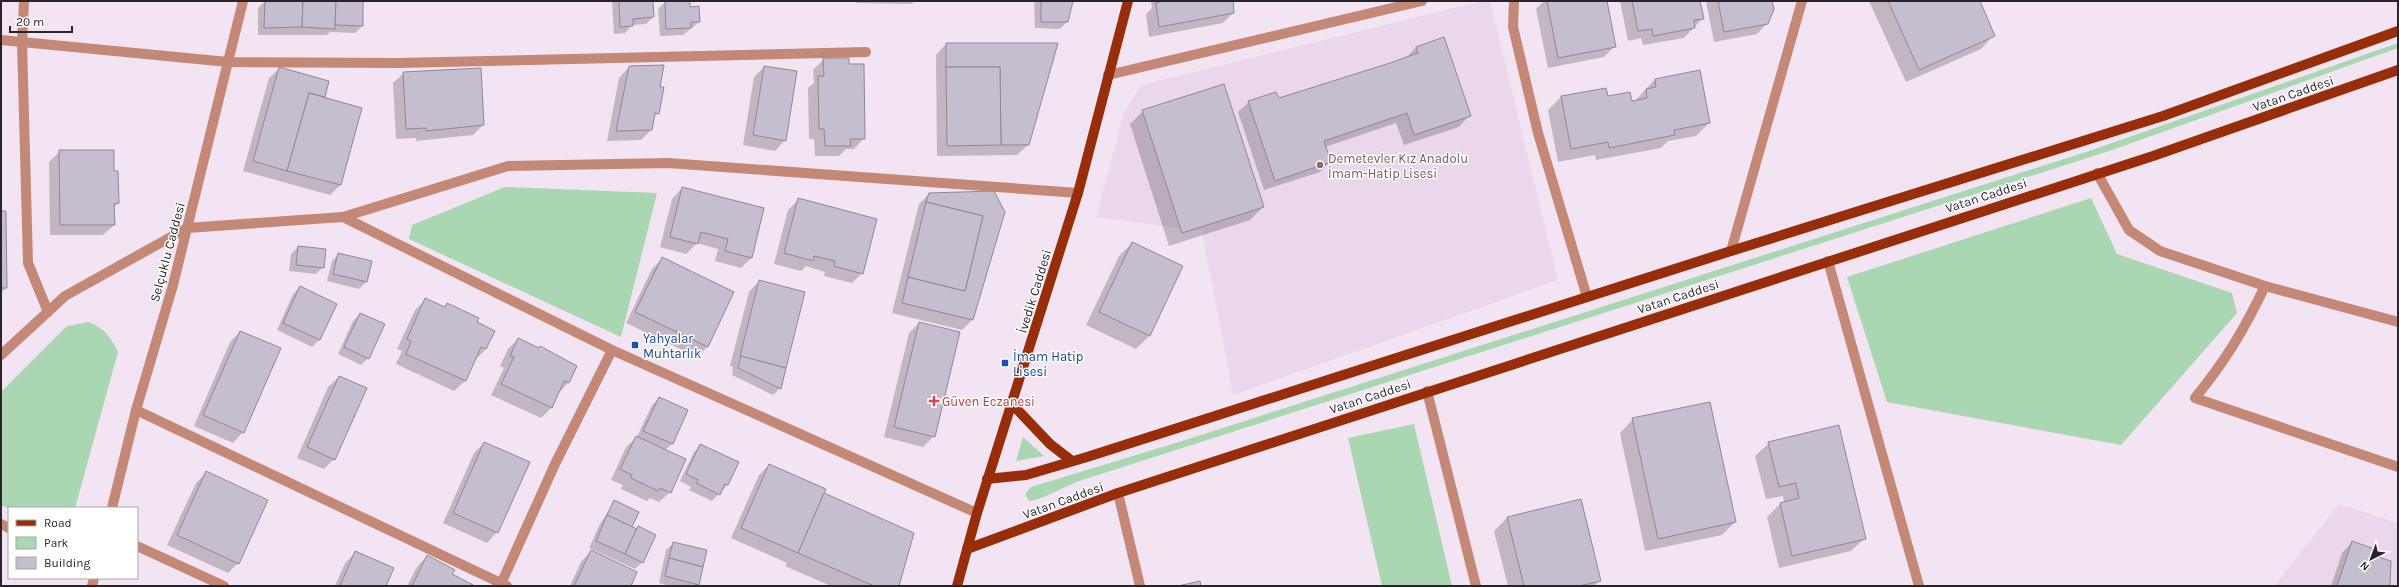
<svg xmlns="http://www.w3.org/2000/svg" width="2399" height="587" viewBox="0 0 2399 587" font-family="Karla,sans-serif">
  <style>
    .built { fill: #ead7eb }
    .green { fill: #a8d7b1 }
    .shadow { fill: #0003 }
    .building { fill: #c5bece; stroke: #8f8897 }
    .lines { fill: none; stroke-linecap: round; stroke-linejoin: round }
    .minor { stroke: #c48877; stroke-width: 10 }
    .major { stroke: #972d09; stroke-width: 10 }
    .education-dot { fill: #8d6e63; stroke: #fff; stroke-width: 1.5 }
    .transit-dot { fill: #1a4fb4; stroke: #fff; stroke-width: 1.5 }
    .health-dot { fill: #e0444e; stroke: #fff; stroke-width: 1.5 }
    .labels { text-anchor: middle; stroke-width: 3; stroke-linejoin: round; paint-order: stroke }
    .street-label { font-size: 13px; fill: #292429; stroke: #fff }
    .education-label { font-size: 13px; fill: #785e54; stroke: #fff; text-anchor: start }
    .transit-label { font-size: 13px; fill: #164399; stroke: #fff; text-anchor: start }
    .health-label { font-size: 13px; fill: #be3a42; stroke: #fff; text-anchor: start }
  </style>
  <rect width="100%" height="100%" fill="#f2e4f3"/>
  <!-- built -->
  <g class="built">
    <polygon points="1483,1 1490,1 1558,280 1233,395 1202,231 1096,217 1124,113 1141,85"/>
    <polygon points="2339,504 2398,523 2398,586 2274,586"/>
  </g>
  <!-- green -->
  <g class="green">
    <path d="M2398,43V48L2112,150L1079,481C1068,485 1037,502 1029,501L1025,494L1031,487L1182,441L2086,152Z"/>
    <polygon points="505,187 657,193 621,337 409,239 412,225"/>
    <polygon points="2091,198 2117,254 2232,293 2237,313 2121,445 1887,402 1847,277"/>
    <path d="M88,322C104,328 110,336 118,352L75,508L9,509L1,505V392L67,326Z"/>
    <polygon points="1414,424 1452,586 1382,586 1348,438"/>
    <polygon points="1023,437 1044,456 1016,461"/>
  </g>
  <!-- shadow -->
  <g class="shadow">
    <polygon points="265,1 362,1 362,26 355,33 330,32 327,35 258,35 258,8"/>
    <polygon points="612,1 652,1 653,17 646,24 632,25 625,33 614,34"/>
    <polygon points="689,1 689,8 699,22 683,35 660,36 658,9 665,2"/>
    <polygon points="856,1 914,1 912,4 856,3"/>
    <polygon points="1034,1 1072,1 1067,22 1060,29 1035,28"/>
    <polygon points="1151,1 1232,1 1233,13 1223,23 1149,37 1146,14 1152,8"/>
    <polygon points="1544,1 1606,1 1614,47 1604,57 1548,68 1536,9"/>
    <polygon points="1620,1 1699,1 1703,18 1684,38 1643,45 1641,38 1628,41"/>
    <polygon points="1706,1 1771,1 1767,23 1757,34 1714,42"/>
    <polygon points="1869,1 1979,1 1994,35 1981,49 1906,82"/>
    <polygon points="1443,38 1469,116 1459,127 1404,145 1396,123 1325,147 1330,162 1320,172 1264,190 1238,112 1249,102 1278,100 1390,64 1406,58 1416,47"/>
    <polygon points="946,44 1028,145 1017,155 937,156 936,55"/>
    <polygon points="824,59 848,65 864,138 854,149 846,149 839,156 815,156 814,139 809,139 808,88 814,83 813,70"/>
    <polygon points="629,67 659,88 658,113 653,118 651,130 641,140 607,141 619,78"/>
    <polygon points="764,67 785,140 775,151 743,145 754,77"/>
    <polygon points="280,68 328,81 323,98 361,108 340,185 330,195 243,171 269,78"/>
    <polygon points="404,73 483,125 473,135 416,141 416,138 396,139 393,83"/>
    <polygon points="1655,79 1709,123 1696,136 1668,141 1661,148 1596,160 1595,155 1558,162 1548,110 1561,97 1605,89 1607,97 1631,102 1635,101"/>
    <polygon points="1143,111 1263,207 1250,220 1169,246 1130,124"/>
    <polygon points="60,151 113,172 118,203 114,207 114,225 103,235 50,235 49,162"/>
    <polygon points="682,188 751,258 741,268 715,261 718,249 697,243 686,254 660,247 672,199"/>
    <polygon points="929,194 972,320 962,330 892,313 919,204"/>
    <polygon points="798,200 862,273 852,283 824,276 825,272 806,266 801,271 774,264 788,210"/>
    <polygon points="1,212 6,288 1,293"/>
    <polygon points="1132,243 1182,267 1149,336 1136,349 1086,325 1119,256"/>
    <polygon points="298,247 323,267 316,274 289,271 291,254"/>
    <polygon points="339,254 371,261 366,282 359,289 327,281 332,261"/>
    <polygon points="662,259 708,346 697,357 626,323 652,269"/>
    <polygon points="759,281 780,388 773,395 732,375 733,367 730,366 749,292"/>
    <polygon points="300,287 336,304 319,340 312,347 277,330 293,294"/>
    <polygon points="426,299 444,308 447,304 494,331 486,349 475,360 465,381 454,391 396,364 402,351 397,349 415,310"/>
    <polygon points="360,314 368,358 361,365 338,354 353,321"/>
    <polygon points="919,323 934,436 923,447 884,437 909,333"/>
    <polygon points="240,332 243,432 233,443 194,426 230,342"/>
    <polygon points="518,339 539,349 541,347 576,366 568,383 558,394 551,408 541,418 491,395 504,368 500,366 508,349"/>
    <polygon points="339,377 334,459 324,469 297,458 328,387"/>
    <polygon points="659,398 687,411 672,444 665,450 670,492 659,502 650,498 647,501 621,489 623,485 611,480 626,447 637,437 652,405"/>
    <polygon points="1633,419 1735,522 1722,535 1645,551 1620,433"/>
    <polygon points="484,443 497,532 487,543 443,523 474,453"/>
    <polygon points="1769,443 1865,538 1851,551 1779,568 1767,517 1780,504 1784,503 1783,496 1766,499 1755,456"/>
    <polygon points="701,445 727,485 712,501 689,490 691,487 680,481 694,452"/>
    <polygon points="769,465 822,494 898,586 831,586 785,566 787,563 731,538 759,475"/>
    <polygon points="207,472 238,563 228,573 167,545 196,483"/>
    <polygon points="614,502 631,528 636,530 638,528 642,562 635,569 589,548 600,524"/>
    <polygon points="1507,518 1600,580 1594,586 1508,586 1494,531"/>
    <polygon points="2352,542 2374,557 2389,586 2331,586 2342,553"/>
    <polygon points="674,543 698,584 696,586 670,586 659,583 666,550"/>
    <polygon points="591,551 630,586 570,586 581,562"/>
    <polygon points="355,553 385,586 335,586 345,563"/>
    <polygon points="427,556 451,575 473,586 407,586 417,567"/>
  </g>
  <!-- building -->
  <g class="building">
    <polygon points="265,1 303,1 302,27 264,28"/>
    <polygon points="303,1 336,1 335,29 302,27"/>
    <polygon points="336,1 363,1 363,26 335,25"/>
    <polygon points="619,1 653,1 654,17 633,19 633,26 620,27"/>
    <polygon points="665,1 690,1 690,7 699,6 700,22 691,22 691,28 666,29"/>
    <polygon points="1041,1 1073,1 1068,22 1041,22"/>
    <polygon points="1163,1 1233,1 1234,13 1159,27 1156,3"/>
    <polygon points="1547,1 1607,1 1616,47 1558,58"/>
    <polygon points="1632,1 1700,1 1704,19 1694,20 1695,28 1653,36 1652,29 1638,31"/>
    <polygon points="1718,1 1772,1 1774,9 1768,24 1724,32"/>
    <polygon points="1888,1 1980,1 1995,36 1919,70"/>
    <polygon points="1444,37 1471,116 1414,135 1407,113 1324,141 1331,162 1275,181 1248,101 1276,92 1279,98 1390,63 1418,53 1416,47"/>
    <polygon points="946,43 1058,43 1029,145 1001,145 1000,67 946,67"/>
    <polygon points="823,58 849,58 849,64 864,64 865,139 850,139 851,146 825,146 824,129 819,129 818,76 824,76"/>
    <polygon points="664,65 660,87 664,87 659,114 655,113 652,130 616,131 629,66"/>
    <polygon points="764,66 797,71 786,141 753,135"/>
    <polygon points="279,67 329,81 325,97 309,93 287,171 253,161"/>
    <polygon points="946,67 1000,67 1001,145 947,146"/>
    <polygon points="481,68 484,125 426,131 426,128 406,129 403,72"/>
    <polygon points="1700,70 1710,123 1674,130 1675,135 1609,148 1608,142 1571,149 1561,96 1606,88 1608,96 1630,92 1632,101 1647,98 1646,89 1656,87 1655,79"/>
    <polygon points="1224,84 1264,207 1182,233 1142,110"/>
    <polygon points="309,93 362,108 341,185 287,171"/>
    <polygon points="59,150 114,150 114,171 118,171 119,203 114,204 115,225 60,225"/>
    <polygon points="682,187 764,208 752,258 725,251 728,239 701,232 698,244 670,237"/>
    <polygon points="994,191 1005,212 973,320 902,303 908,277 965,291 983,216 926,202 929,193"/>
    <polygon points="798,198 877,219 863,274 834,266 835,261 814,256 813,261 784,253"/>
    <polygon points="926,202 983,216 965,291 908,277"/>
    <polygon points="1,211 6,211 7,288 1,288"/>
    <polygon points="1132,242 1183,266 1150,336 1099,312"/>
    <polygon points="298,246 326,249 324,268 296,265"/>
    <polygon points="338,253 372,261 367,282 333,274"/>
    <polygon points="662,257 734,292 708,347 635,312"/>
    <polygon points="759,280 805,292 786,368 740,356"/>
    <polygon points="300,286 337,304 320,340 283,323"/>
    <polygon points="425,298 445,307 447,303 479,318 477,322 495,331 486,349 481,347 466,381 406,354 411,341 407,339"/>
    <polygon points="360,313 385,324 369,359 344,347"/>
    <polygon points="919,322 960,332 935,437 894,427"/>
    <polygon points="240,331 281,348 244,433 203,415"/>
    <polygon points="518,338 539,348 540,346 577,366 569,383 564,381 552,408 501,384 514,357 510,356"/>
    <polygon points="741,356 786,368 781,389 738,368"/>
    <polygon points="339,376 367,388 335,460 307,447"/>
    <polygon points="659,397 688,410 673,444 643,431"/>
    <polygon points="1710,402 1736,522 1658,539 1632,418"/>
    <polygon points="1839,425 1866,539 1792,556 1780,503 1799,498 1796,483 1779,487 1768,442"/>
    <polygon points="636,436 686,459 671,493 660,488 658,491 631,478 632,475 620,469"/>
    <polygon points="484,442 530,462 498,533 453,513"/>
    <polygon points="700,444 739,462 728,485 725,484 720,495 696,483 698,480 686,474"/>
    <polygon points="769,464 826,489 798,553 741,528"/>
    <polygon points="206,471 268,500 239,564 177,535"/>
    <polygon points="824,493 914,533 899,586 874,586 798,553"/>
    <polygon points="1581,499 1601,581 1579,586 1524,586 1507,517"/>
    <polygon points="614,500 639,512 632,527 607,515"/>
    <polygon points="607,515 637,529 625,554 596,541"/>
    <polygon points="638,526 656,535 643,563 625,554"/>
    <polygon points="2352,541 2377,550 2375,556 2391,561 2390,586 2337,586"/>
    <polygon points="673,542 707,550 703,567 669,558"/>
    <polygon points="591,550 637,572 631,586 574,586"/>
    <polygon points="355,551 394,568 386,586 340,586"/>
    <polygon points="427,555 455,570 452,574 475,586 412,586"/>
    <polygon points="669,558 703,567 699,585 665,576"/>
    <polygon points="1200,581 1201,586 1178,586"/>
  </g>
  <g class="lines">
    <!-- minor -->
    <g class="minor">
      <polyline points="24,1 22,42 28,263 48,312"/>
      <polyline points="1514,1 1513,27 1538,133 1587,297"/>
      <polyline points="1,40 228,62 399,63 866,52"/>
      <polyline points="1108,75 1422,1"/>
      <polyline points="2097,173 2129,230 2160,251 2265,286 2398,322"/>
      <polyline points="343,217 508,166 668,163 1078,193"/>
      <polyline points="1731,251 1802,1"/>
      <polyline points="1828,261 1919,586"/>
      <path d="M2265,286C2244,330 2226,360 2195,398L2398,467"/>
      <polyline points="1,355 65,296 187,228 343,217 612,350 977,513"/>
      <polyline points="1427,391 1476,586"/>
      <polyline points="136,410 507,586"/>
      <polyline points="1118,493 1140,586"/>
      <polyline points="112,508 136,410 173,285 243,1"/>
      <polyline points="1,524 9,528"/>
      <polyline points="137,546 224,586"/>
      <polyline points="92,586 94,578"/>
      <polyline points="500,586 555,464 612,350"/>
    </g>
    <!-- major -->
    <g class="major">
      <polyline points="1012,404 1050,444 1072,461"/>
      <polyline points="987,479 1026,475 1087,457 1731,251 2163,116 2398,31"/>
      <polyline points="967,549 1118,493 2153,156 2398,70"/>
      <polyline points="957,586 977,513 1078,193 1128,1"/>
    </g>
  </g>
  <!-- markers -->
  <circle class="education-dot" cx="1320" cy="165" r="4"/>
  <g class="transit-dot">
    <rect x="631" y="341" width="8" height="8" rx="2"/>
    <rect x="1001" y="359" width="8" height="8" rx="2"/>
  </g>
  <path class="health-dot" d="M932 395h4v4h4v4h-4v4h-4v-4h-4v-4h4z"/>
  <g class="labels">
    <!-- street labels -->
    <g class="street-label">
      <text transform="translate(2293 93) rotate(-19)" y="5">Vatan Caddesi</text>
      <text transform="translate(1986 195) rotate(-18)" y="5">Vatan Caddesi</text>
      <text transform="translate(167 252) rotate(-75)" y="5">Selçuklu Caddesi</text>
      <text transform="translate(1034 291) rotate(-73)" y="5">İvedik Caddesi</text>
      <text transform="translate(1678 296) rotate(-18)" y="5">Vatan Caddesi</text>
      <text transform="translate(1370 396) rotate(-18)" y="5">Vatan Caddesi</text>
      <text transform="translate(1063 500) rotate(-20)" y="5">Vatan Caddesi</text>
    </g>
    <!-- education labels -->
    <g class="education-label">
      <text x="1328" y="163">Demetevler Kız Anadolu<tspan x="1328" dy="15">İmam-Hatip Lisesi</tspan></text>
    </g>
    <!-- transit labels -->
    <g class="transit-label">
      <text x="643" y="343">Yahyalar<tspan x="643" dy="15">Muhtarlık</tspan></text>
      <text x="1013" y="361">İmam Hatip<tspan x="1013" dy="15">Lisesi</tspan></text>
    </g>
    <!-- health labels -->
    <g class="health-label">
      <text x="942" y="406">Güven Eczanesi</text>
    </g>
  </g>
  <!-- border -->
  <rect width="2399" height="587" fill="none" stroke="#292429" stroke-width="4"/>
  <!-- legend -->
  <rect x="8" y="507" width="130" height="72" fill="#ffffff" stroke="#a9a7a9"/>
  <rect x="16" y="520" width="20" height="6" fill="#972d09" stroke="#a9a7a9"/>
  <text x="44" y="527" font-size="12" fill="#292429">Road</text>
  <rect x="16" y="537" width="20" height="12" fill="#a8d7b1" stroke="#a9a7a9"/>
  <text x="44" y="547" font-size="12" fill="#292429">Park</text>
  <rect x="16" y="557" width="20" height="12" fill="#c5bece" stroke="#a9a7a9"/>
  <text x="44" y="567" font-size="12" fill="#292429">Building</text>
  <!-- north arrow -->
  <g transform="translate(2371 559) rotate(222)" stroke="#ffffff" stroke-width="3" paint-order="stroke">
  <path d="M0-3L7 15L0 10L-7 15Z" fill="#292429"/>
  <text y="-6" font-size="11" font-weight="bold" text-anchor="middle" fill="#292429">N</text>
  </g>
  <!-- scale -->
  <path d="M10 26v6h62v-6" fill="none" stroke="#292429" stroke-width="2"/>
  <text x="16" y="26" font-size="12" fill="#292429" stroke="#ffffff" stroke-width="3" paint-order="stroke">20 m</text>
</svg>
